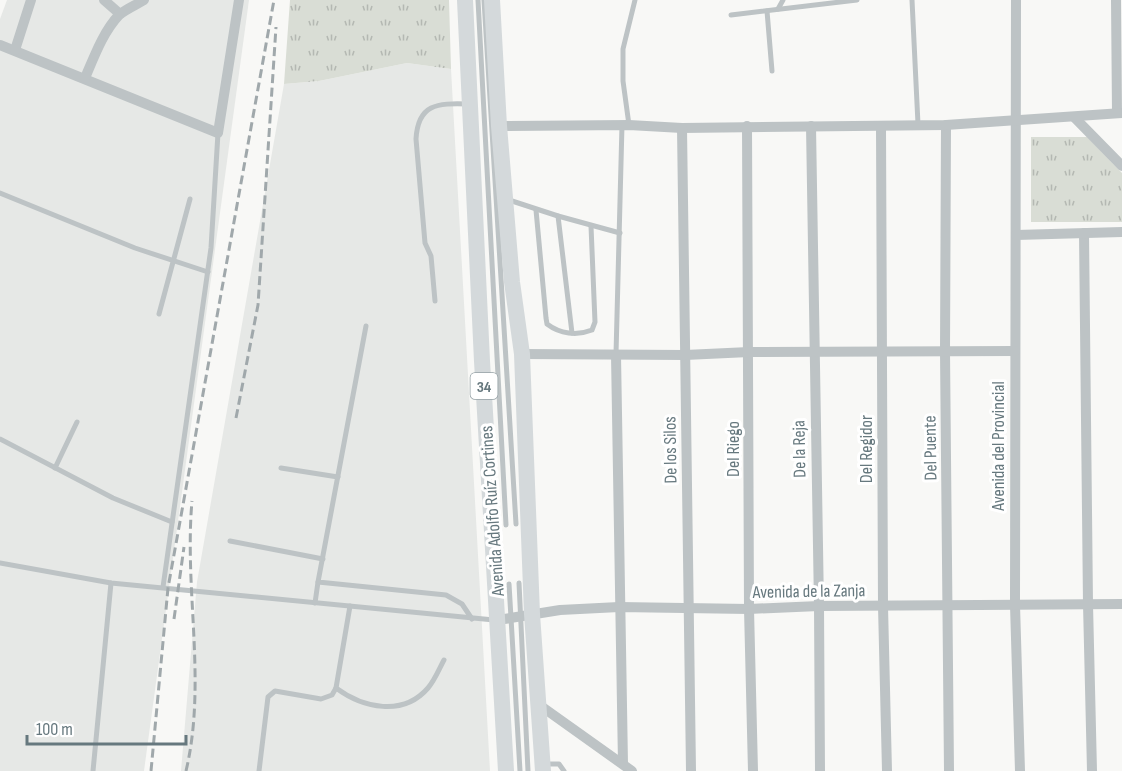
<svg xmlns="http://www.w3.org/2000/svg" width="1122" height="771" viewBox="0 0 1122 771" font-family="'Sofia Sans Condensed',sans-serif">
  <style>
    .built { fill: #e6e8e6 }
    .grass { fill: url(#grass-tufts) }
    .lines { fill: none; stroke-linecap: round; stroke-linejoin: round }
    .lane { stroke: #bdc3c5; stroke-width: 5 }
    .street { stroke: #bdc3c5; stroke-width: 10 }
    .primary { stroke: #d4d9db; stroke-width: 16 }
    .rail { stroke: #a0a8ab; stroke-width: 3; stroke-dasharray: 9 4.5; stroke-linecap: butt }
    .labels { text-anchor: middle; stroke-width: 6; stroke-linejoin: round; paint-order: stroke }
    .shield { fill: #fff; stroke: #94a0a5; stroke-width: 1.5 }
    .shield-label { font-size: 16px; font-weight: bold; fill: #66787e }
    .street-label { font-size: 18px; fill: #66787e; stroke: #fff }
  </style>
  <defs>
    <pattern id="grass-tufts" width="24" height="20" patternUnits="userSpaceOnUse" patternTransform="scale(1.5)"><rect width="24" height="20" fill="#d9ddd5"/><path d="M3 7l-1-3M5 7V3M7 7l1-3M15 17l-1-3M17 17v-4M19 17l1-3" fill="none" stroke="#b4b8b2"/></pattern>
  </defs>
  <rect width="100%" height="100%" fill="#f8f8f6"/>
  <!-- built -->
  <g class="built">
    <polygon points="7,0 249,0 144,771 0,771 0,19"/>
    <polygon points="407,63 451,69 490,771 181,771 197,582 284,84 319,81"/>
  </g>
  <!-- grass -->
  <g class="grass">
    <polygon points="290,0 449,0 451,69 407,63 319,81 284,84"/>
    <polygon points="1031,137 1087,137 1122,173 1122,222 1031,222"/>
  </g>
  <g class="lines">
    <!-- lane -->
    <g class="lane">
      <polyline points="478,0 506,525"/>
      <polyline points="484,0 516,524"/>
      <polyline points="912,0 918,124"/>
      <polyline points="778,9 783,0"/>
      <polyline points="767,11 772,71"/>
      <polyline points="731,15 857,0"/>
      <polyline points="629,125 623,81 623,49 635,0"/>
      <polyline points="0,193 135,248 208,272"/>
      <polyline points="509,200 558,216 620,233"/>
      <path d="M536,210L546,318L547,324C560,334 577,336 592,330L595,322L591,226"/>
      <polyline points="558,216 572,333"/>
      <path d="M435,301L431,256L425,243L416,139C418,104 437,103 468,104"/>
      <polyline points="159,314 190,199"/>
      <polyline points="366,326 318,582 446,595 462,604 472,619"/>
      <polyline points="616,354 622,125"/>
      <polyline points="0,439 113,498 172,522"/>
      <polyline points="55,468 77,422"/>
      <polyline points="281,468 338,477"/>
      <polyline points="230,541 323,559"/>
      <polyline points="0,563 111,583 494,620"/>
      <polyline points="519,583 528,771"/>
      <polyline points="509,584 520,771"/>
      <polyline points="163,587 211,248 218,133"/>
      <polyline points="315,603 318,582"/>
      <path d="M336,688C363,708 403,717 428,688C435,680 439,669 444,660"/>
      <polyline points="544,764 559,764 564,771"/>
      <polyline points="93,771 111,583"/>
      <polyline points="259,771 268,697 275,691 321,699 332,695 336,688 350,606"/>
    </g>
    <!-- street -->
    <g class="street">
      <polyline points="104,0 120,14"/>
      <polyline points="1016,0 1015,605 1020,771"/>
      <polyline points="1116,0 1117,113"/>
      <polyline points="0,45 218,133 239,0"/>
      <polyline points="15,50 31,0"/>
      <path d="M85,78C94,57 103,32 119,15C126,9 136,5 144,0"/>
      <polyline points="1074,117 1122,166"/>
      <polyline points="946,125 945,352 949,771"/>
      <polyline points="499,126 629,125 682,128 946,125 1122,113"/>
      <polyline points="747,126 749,609 753,771"/>
      <polyline points="811,126 819,606 820,771"/>
      <polyline points="881,126 883,606 887,771"/>
      <polyline points="682,128 691,771"/>
      <polyline points="1084,233 1088,604 1092,771"/>
      <polyline points="1016,235 1122,232"/>
      <polyline points="522,354 685,355 749,352 1015,351"/>
      <polyline points="616,355 623,764"/>
      <polyline points="498,620 560,610 619,607 749,609 819,606 1122,604"/>
      <polyline points="538,704 632,771"/>
    </g>
    <!-- primary -->
    <g class="primary">
      <polyline points="465,0 482,361 506,771"/>
      <polyline points="492,0 499,126 512,282 522,354 532,614 543,771"/>
    </g>
    <!-- rail -->
    <g class="rail">
      <polyline points="236,418 258,305 276,27"/>
      <polyline points="174,619 184,547"/>
      <polyline points="151,771 168,588 274,0"/>
      <path d="M186,771C207,682 184,591 192,501"/>
    </g>
  </g>
  <g class="labels">
    <!-- shield labels -->
    <rect class="shield" x="470.5" y="373" width="27" height="26" rx="4.5"/>
    <g class="shield-label">
      <text x="484" y="392">34</text>
    </g>
    <!-- street labels -->
    <g class="street-label">
      <text transform="translate(998 446) rotate(-90)" y="6">Avenida del Provincial</text>
      <text transform="translate(930 448) rotate(-91)" y="6">Del Puente</text>
      <text transform="translate(733 449) rotate(-90)" y="6">Del Riego</text>
      <text transform="translate(799 449) rotate(-91)" y="6">De la Reja</text>
      <text transform="translate(866 449) rotate(-90)" y="6">Del Regidor</text>
      <text transform="translate(670 450) rotate(-91)" y="6">De los Silos</text>
      <text transform="translate(492 511) rotate(-94)" y="6">Avenida Adolfo Ruíz Cortines</text>
      <text transform="translate(809 591) rotate(-1)" y="6">Avenida de la Zanja</text>
    </g>
  </g>
  <!-- scale -->
  <path d="M27 735v9h159v-9" fill="none" stroke="#66787e" stroke-width="3"/>
  <text x="36" y="735" font-size="18" fill="#66787e" stroke="#ffffff" stroke-width="4.5" paint-order="stroke">100 m</text>
</svg>
